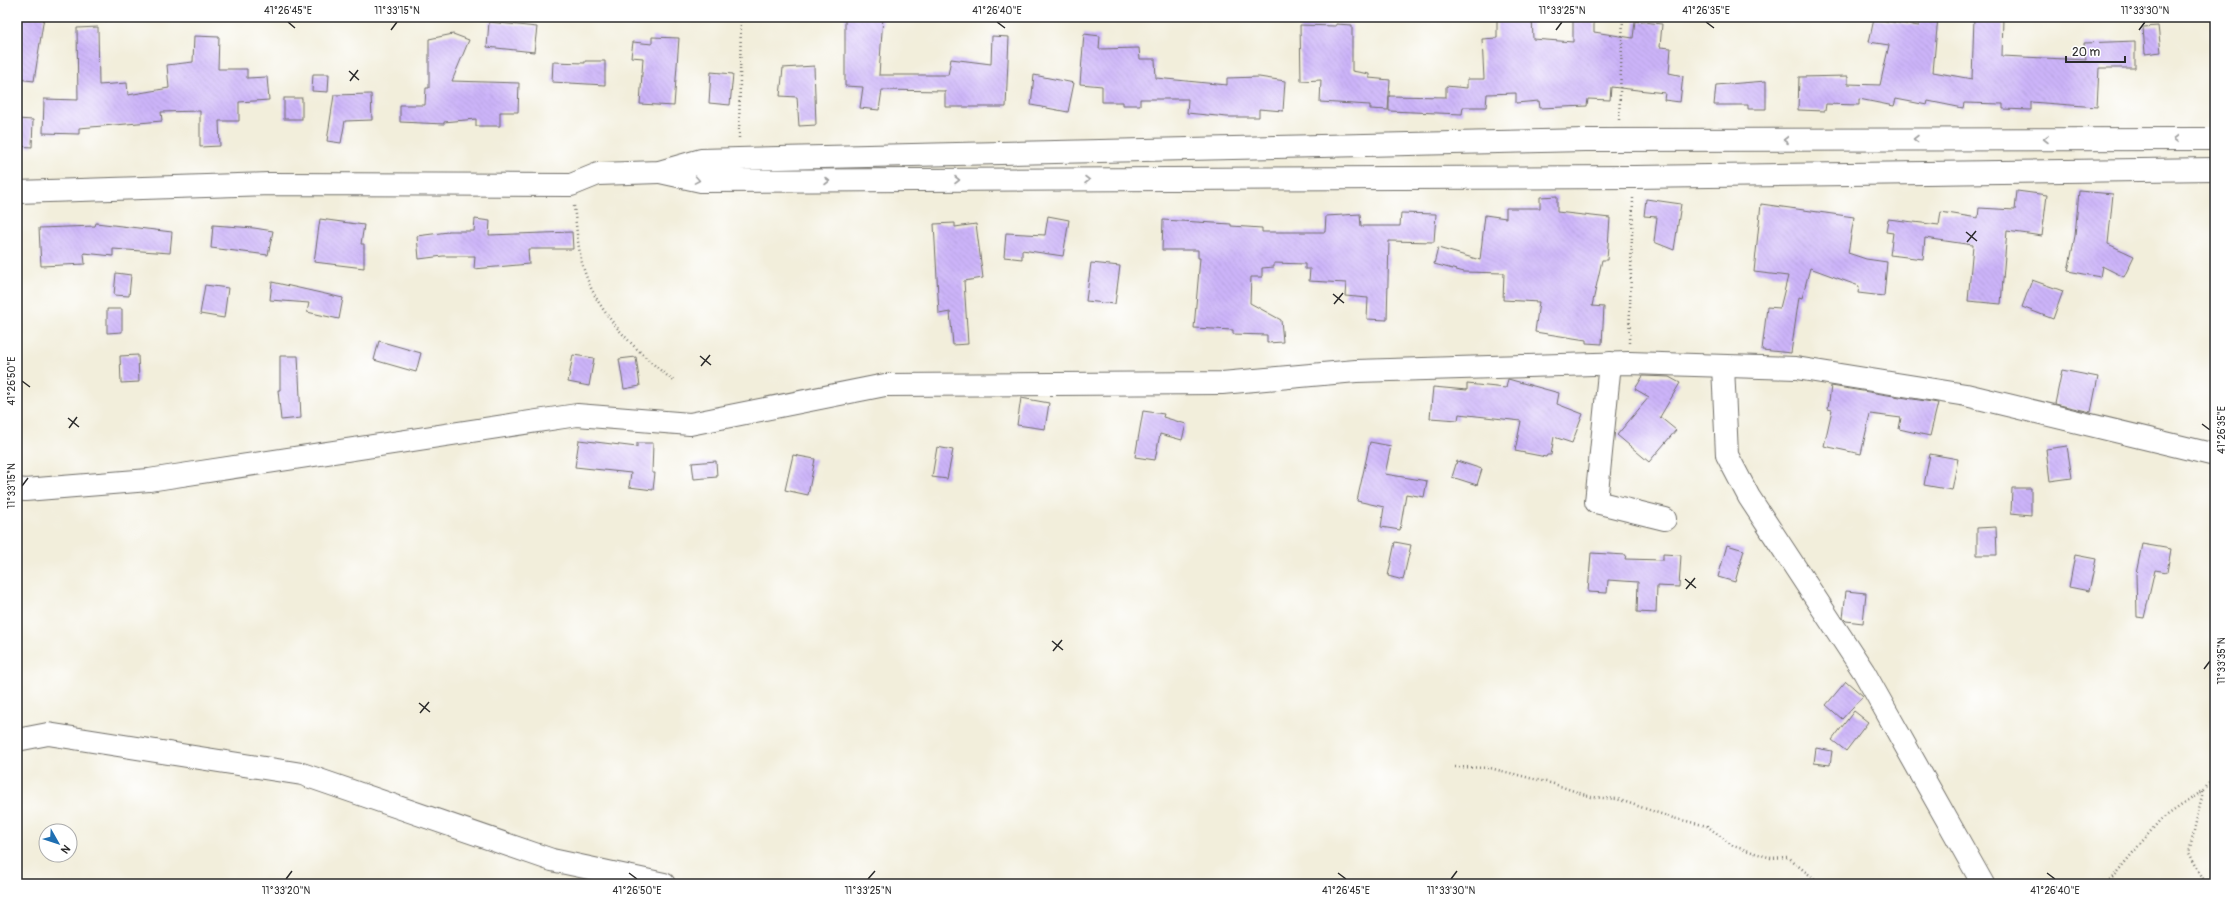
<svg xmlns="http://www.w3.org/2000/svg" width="2232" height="901" viewBox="0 0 2232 901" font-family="Pangolin,sans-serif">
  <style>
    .building { fill: url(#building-back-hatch) }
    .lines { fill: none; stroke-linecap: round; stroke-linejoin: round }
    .minor-casing { stroke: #716f69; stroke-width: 24 }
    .major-casing { stroke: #716f69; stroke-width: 24 }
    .path { stroke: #716f69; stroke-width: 2.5; stroke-dasharray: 1 3; stroke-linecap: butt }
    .minor { stroke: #fff; stroke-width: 22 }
    .major { stroke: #fff; stroke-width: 22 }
    .oneway { stroke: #a0a0a0 }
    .ticks { fill: none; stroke: #2b2b2b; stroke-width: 1.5 }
    .neatline { fill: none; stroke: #2b2b2b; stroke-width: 1.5 }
    .ticks-label { font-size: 10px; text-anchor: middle; fill: #2b2b2b }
  </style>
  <defs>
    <pattern id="building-back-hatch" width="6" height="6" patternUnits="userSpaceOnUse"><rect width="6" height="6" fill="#ccb4f9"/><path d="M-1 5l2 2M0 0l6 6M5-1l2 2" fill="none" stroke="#af9bd6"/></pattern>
  </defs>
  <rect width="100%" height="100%" fill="#fff"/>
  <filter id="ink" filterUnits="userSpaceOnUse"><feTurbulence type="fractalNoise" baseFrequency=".025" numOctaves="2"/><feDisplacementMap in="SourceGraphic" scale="8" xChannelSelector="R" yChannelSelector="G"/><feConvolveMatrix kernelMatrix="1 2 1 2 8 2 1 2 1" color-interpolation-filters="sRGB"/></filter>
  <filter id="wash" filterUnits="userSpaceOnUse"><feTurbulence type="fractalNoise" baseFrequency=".012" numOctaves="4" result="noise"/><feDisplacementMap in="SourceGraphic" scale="16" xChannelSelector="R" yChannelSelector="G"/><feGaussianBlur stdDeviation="0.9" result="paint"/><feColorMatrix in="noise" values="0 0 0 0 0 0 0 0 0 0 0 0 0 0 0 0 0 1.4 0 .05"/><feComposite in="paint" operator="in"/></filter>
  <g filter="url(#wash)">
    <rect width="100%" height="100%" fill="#f2eedb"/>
    <g id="blocks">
      <!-- building -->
      <g class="building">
        <polygon points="17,17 44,17 34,81 17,79"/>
        <polygon points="845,17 883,17 879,75 948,75 951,59 991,64 992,36 1009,37 1006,107 945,107 945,91 882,90 879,110 860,108 863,87 845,86"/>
        <polygon points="1497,17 1532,17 1533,39 1573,42 1573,17 1594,17 1594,32 1633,38 1635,21 1662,24 1660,47 1671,48 1669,73 1683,76 1680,102 1664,100 1665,93 1611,87 1610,100 1588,99 1587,106 1540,108 1539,101 1516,103 1516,93 1487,94 1486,107 1463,107 1462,114 1389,111 1389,96 1446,97 1446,86 1467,88 1467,79 1484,79 1482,39 1497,38"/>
        <polygon points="1920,17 1938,17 1933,72 1972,79 1974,17 2003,17 2002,56 2086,60 2084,43 2135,41 2135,68 2099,68 2097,107 2031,102 2031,110 2003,109 2003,104 1964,103 1963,108 1928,101 1927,105 1896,99 1894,106 1859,99 1859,105 1826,104 1825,111 1798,110 1799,77 1848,76 1848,84 1880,85 1889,45 1869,42 1874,19 1919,26"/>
        <polygon points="489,22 537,27 534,52 487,47"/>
        <polygon points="1336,24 1352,25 1352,71 1369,74 1369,78 1390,80 1388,110 1370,109 1370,105 1320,102 1321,80 1301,81 1300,25 1336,26"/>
        <polygon points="2158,26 2161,52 2145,54 2143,27"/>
        <polygon points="98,27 99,85 127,83 128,95 169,88 167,65 193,62 194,36 219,37 218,69 247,69 247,78 267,77 269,100 239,102 239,121 219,121 220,146 200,147 200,111 161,112 162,121 79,128 79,134 43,133 44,99 78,100 77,28"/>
        <polygon points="453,34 469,40 452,81 519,83 518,112 500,112 500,126 476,126 476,119 444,122 444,124 400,122 400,105 425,105 426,88 429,88 429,39"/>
        <polygon points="1084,34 1100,36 1099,49 1139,48 1140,59 1155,59 1156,78 1227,85 1227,78 1259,77 1285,81 1283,111 1259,109 1259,117 1227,117 1187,113 1188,99 1140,99 1140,105 1123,105 1123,102 1102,102 1102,86 1080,84"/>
        <polygon points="652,37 679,38 674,106 640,104 643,58 631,57 633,42 652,44"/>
        <polygon points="585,61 605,61 605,85 552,82 553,62 585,63"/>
        <polygon points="814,66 816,125 799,126 797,97 780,96 783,68"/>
        <polygon points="711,72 733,74 730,105 709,103"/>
        <polygon points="313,74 329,74 328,92 312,91"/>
        <polygon points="1034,75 1074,83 1068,112 1031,105"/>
        <polygon points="1766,81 1766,109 1748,109 1748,105 1714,105 1716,85"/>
        <polygon points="371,94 372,120 345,121 341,143 327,141 334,95"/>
        <rect x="284" y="98" width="18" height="21"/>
        <polygon points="17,119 33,120 32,147 17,146"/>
        <polygon points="2017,191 2047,195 2042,236 2007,231 2001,304 1968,301 1973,245 1925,238 1923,259 1890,255 1893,233 1886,232 1888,219 1939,225 1941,212 1978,218 1979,208 2015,210"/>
        <polygon points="2079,191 2113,194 2108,244 2134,256 2124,277 2102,266 2100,277 2068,271 2075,236"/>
        <polygon points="1557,196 1557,212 1610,218 1607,260 1602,260 1592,306 1604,307 1602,344 1586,343 1586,340 1535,332 1539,302 1503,300 1504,273 1464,272 1434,264 1438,248 1480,260 1485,215 1506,218 1506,208 1540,208 1540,197"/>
        <polygon points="1646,199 1681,204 1674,250 1654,242 1657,217 1644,216"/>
        <polygon points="1761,204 1854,217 1848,253 1866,259 1887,262 1884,296 1858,293 1859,286 1810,268 1802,298 1799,297 1791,353 1762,350 1767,307 1780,308 1788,276 1754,272"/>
        <polygon points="1401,213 1436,214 1434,242 1389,241 1387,320 1367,319 1368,298 1345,296 1346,283 1309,281 1310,269 1305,269 1305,264 1274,263 1274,267 1262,268 1262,277 1251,277 1250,303 1281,320 1283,342 1267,343 1267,335 1233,334 1233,330 1194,328 1200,258 1198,258 1198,250 1162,250 1163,220 1231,224 1231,226 1262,228 1262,232 1325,232 1326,216 1360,214 1361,226 1400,226"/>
        <polygon points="1048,216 1069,220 1063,256 1022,250 1022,259 1004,257 1006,233 1045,235"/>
        <polygon points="320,219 364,225 361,244 364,244 364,268 314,262"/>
        <polygon points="475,219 490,221 489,235 572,232 573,249 528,249 529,264 474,269 475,256 443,256 419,259 417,236 448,232 448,231 474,231"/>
        <polygon points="96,223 172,232 170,253 113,249 113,256 84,253 85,264 41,266 39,228 95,226"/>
        <polygon points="955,223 955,227 976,224 983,278 964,281 968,344 953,345 950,312 939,314 934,224"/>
        <polygon points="213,225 254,228 273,231 268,255 211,248"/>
        <polygon points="1091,263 1120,266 1115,304 1086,301"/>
        <polygon points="116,273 131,275 129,296 114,295"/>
        <polygon points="2032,280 2063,291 2053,319 2022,307"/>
        <polygon points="272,282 343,298 339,319 307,312 309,303 270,300"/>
        <polygon points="205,285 228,288 224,318 200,314"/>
        <polygon points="107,309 122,309 122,332 107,333"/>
        <polygon points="379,341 421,353 416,372 374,360"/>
        <polygon points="138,355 139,382 121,383 120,356"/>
        <polygon points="573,355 594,358 589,386 568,382"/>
        <polygon points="280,356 298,356 301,418 281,420 278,390 280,390"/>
        <polygon points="636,357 640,386 624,389 619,359"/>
        <polygon points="2062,370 2098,377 2091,412 2055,404"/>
        <polygon points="1643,376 1669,377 1680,383 1660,417 1676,430 1649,462 1617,435 1649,397 1635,389"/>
        <polygon points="1508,379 1559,393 1557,404 1583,414 1572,443 1554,437 1551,455 1547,455 1546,457 1515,451 1521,421 1459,414 1458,420 1430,418 1433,387 1467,390 1467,384 1506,388"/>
        <polygon points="1831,386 1938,403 1930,436 1899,429 1901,418 1870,414 1861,454 1824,446 1832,410 1828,409"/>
        <polygon points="1021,398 1049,403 1045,429 1017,425"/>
        <polygon points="1143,411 1164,414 1163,417 1186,424 1182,440 1160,434 1155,460 1135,457"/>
        <polygon points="579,440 637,447 637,443 653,443 652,473 655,473 653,490 629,487 631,473 575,467"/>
        <polygon points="1370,442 1391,446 1385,474 1427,481 1424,497 1406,494 1400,530 1381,527 1384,507 1357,501"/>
        <polygon points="2067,446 2072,478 2050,481 2046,449"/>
        <polygon points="937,447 953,450 947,479 932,477"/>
        <polygon points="1930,454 1958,459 1952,490 1924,485"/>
        <polygon points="793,455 815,459 808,495 785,490"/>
        <polygon points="716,461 717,477 694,479 692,463"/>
        <polygon points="1457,461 1482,469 1477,485 1452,477"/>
        <polygon points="2012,488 2031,488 2031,515 2011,513"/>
        <polygon points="1996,527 1997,555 1977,555 1977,528"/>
        <polygon points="1395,542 1411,545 1403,580 1388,576"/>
        <polygon points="2142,544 2171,549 2167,572 2155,570 2144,618 2137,617 2136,574"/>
        <polygon points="1727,545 1744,550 1735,582 1718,577"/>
        <polygon points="1591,553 1626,555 1625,559 1663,560 1663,554 1681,555 1679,587 1657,586 1656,613 1637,612 1638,582 1608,580 1607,593 1588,592"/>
        <polygon points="2075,555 2096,559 2089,591 2069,587"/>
        <polygon points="1846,591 1866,593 1863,623 1846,621 1843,618"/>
        <polygon points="1846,681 1863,696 1842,719 1826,705"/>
        <polygon points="1854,711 1868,722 1846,751 1832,740"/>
        <polygon points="1816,748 1832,751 1830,765 1814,763"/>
      </g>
    </g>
  </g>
  <g filter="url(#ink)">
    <use href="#blocks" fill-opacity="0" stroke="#716f69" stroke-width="1"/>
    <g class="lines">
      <defs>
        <g id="minor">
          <polyline points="1610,363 1596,502 1665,519"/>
          <polyline points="1723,366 1727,455 1749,497 1864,672 1983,884"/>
          <polyline points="17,489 25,490 149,480 577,415 690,424 885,385 1222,383 1356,371 1629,363 1796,368 1966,395 2215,455"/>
          <polyline points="17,740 48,734 302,774 552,860 664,884"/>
        </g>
        <g id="major">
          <polyline points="660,172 701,181 1634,177 2215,169"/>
          <polyline points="17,192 269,184 571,185 598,174 659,172 701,160 739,159 1585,140 2215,139"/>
        </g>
      </defs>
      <!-- minor casing -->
      <use href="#minor" class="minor-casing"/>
      <!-- major casing -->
      <use href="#major" class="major-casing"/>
      <!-- path -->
      <g class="path">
        <path d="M78,17C99,22 119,21 141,17"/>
        <polyline points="1619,120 1623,17"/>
        <polyline points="739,138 741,17"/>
        <path d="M574,206C577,231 578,257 588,281C604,321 642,356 675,382"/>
        <polyline points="1629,343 1633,198"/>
        <polyline points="1455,767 1490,768 1554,784 1591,797 1617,799 1673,818 1707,826 1733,846 1771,858 1787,857 1821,884"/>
        <polyline points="2203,791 2189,853 2206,884"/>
        <polyline points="2107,884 2160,820 2204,790 2215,775"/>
      </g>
      <!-- minor -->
      <use href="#minor" class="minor"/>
      <!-- major -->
      <use href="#major" class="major"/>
    </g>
    <!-- one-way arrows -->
    <defs><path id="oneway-chevron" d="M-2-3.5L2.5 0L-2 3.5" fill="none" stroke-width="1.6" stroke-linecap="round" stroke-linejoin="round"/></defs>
    <g class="oneway">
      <use href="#oneway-chevron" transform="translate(1916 139) rotate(180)"/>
      <use href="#oneway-chevron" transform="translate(2046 139) rotate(180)"/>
      <use href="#oneway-chevron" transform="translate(2176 139) rotate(180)"/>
      <use href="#oneway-chevron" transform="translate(1786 140) rotate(180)"/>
      <use href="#oneway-chevron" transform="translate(697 180) rotate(10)"/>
      <use href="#oneway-chevron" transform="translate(957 180)"/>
      <use href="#oneway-chevron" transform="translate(1087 180)"/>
      <use href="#oneway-chevron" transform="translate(827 181)"/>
    </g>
  </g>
  <!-- ticks -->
  <path class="ticks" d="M288,22L295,28M997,22L1005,28M1706,22L1714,28M391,30L397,22M1556,30L1562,22M2139,30L2145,22M349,71L359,80M350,81L358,70M1966,232L1977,241M1967,242L1976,231M1333,294L1344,303M1334,304L1343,293M700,356L711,365M701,366L710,355M22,381L30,387M68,418L79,427M2202,424L2210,430M69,428L77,417M22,486L28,478M1685,579L1696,588M1686,589L1695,578M1052,641L1063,650M1053,651L1062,640M2204,669L2210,661M419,703L430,712M420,713L429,702M629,873L637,879M1338,873L1346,879M2047,873L2055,879M286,879L292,871M868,879L875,871M1451,879L1457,871"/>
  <!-- margin -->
  <rect width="2232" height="901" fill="none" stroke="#fff" stroke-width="44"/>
  <!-- north arrow -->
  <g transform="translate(58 843) rotate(129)"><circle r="19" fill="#ffffff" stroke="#aaaaaa"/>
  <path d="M0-3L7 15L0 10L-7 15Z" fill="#1f6fb2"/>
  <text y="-6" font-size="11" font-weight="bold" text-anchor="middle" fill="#2b2b2b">N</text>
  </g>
  <!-- scale -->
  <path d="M2066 56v6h59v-6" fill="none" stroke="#2b2b2b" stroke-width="2"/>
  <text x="2072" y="56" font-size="12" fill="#2b2b2b" stroke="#ffffff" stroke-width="3" paint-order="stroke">20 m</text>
  <rect x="22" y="22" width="2188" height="857" class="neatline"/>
  <g class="ticks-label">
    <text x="288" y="14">41°26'45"E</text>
    <text x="397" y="14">11°33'15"N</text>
    <text x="997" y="14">41°26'40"E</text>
    <text x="1562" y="14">11°33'25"N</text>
    <text x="1706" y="14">41°26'35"E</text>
    <text x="2145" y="14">11°33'30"N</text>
    <text transform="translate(11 381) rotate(-90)" y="4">41°26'50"E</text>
    <text transform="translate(2221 430) rotate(-90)" y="4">41°26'35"E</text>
    <text transform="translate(11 486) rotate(-90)" y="4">11°33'15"N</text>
    <text transform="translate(2221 661) rotate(-90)" y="4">11°33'35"N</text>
    <text x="286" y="894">11°33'20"N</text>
    <text x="637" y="894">41°26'50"E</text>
    <text x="868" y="894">11°33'25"N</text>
    <text x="1346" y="894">41°26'45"E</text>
    <text x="1451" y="894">11°33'30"N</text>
    <text x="2055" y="894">41°26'40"E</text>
  </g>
</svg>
